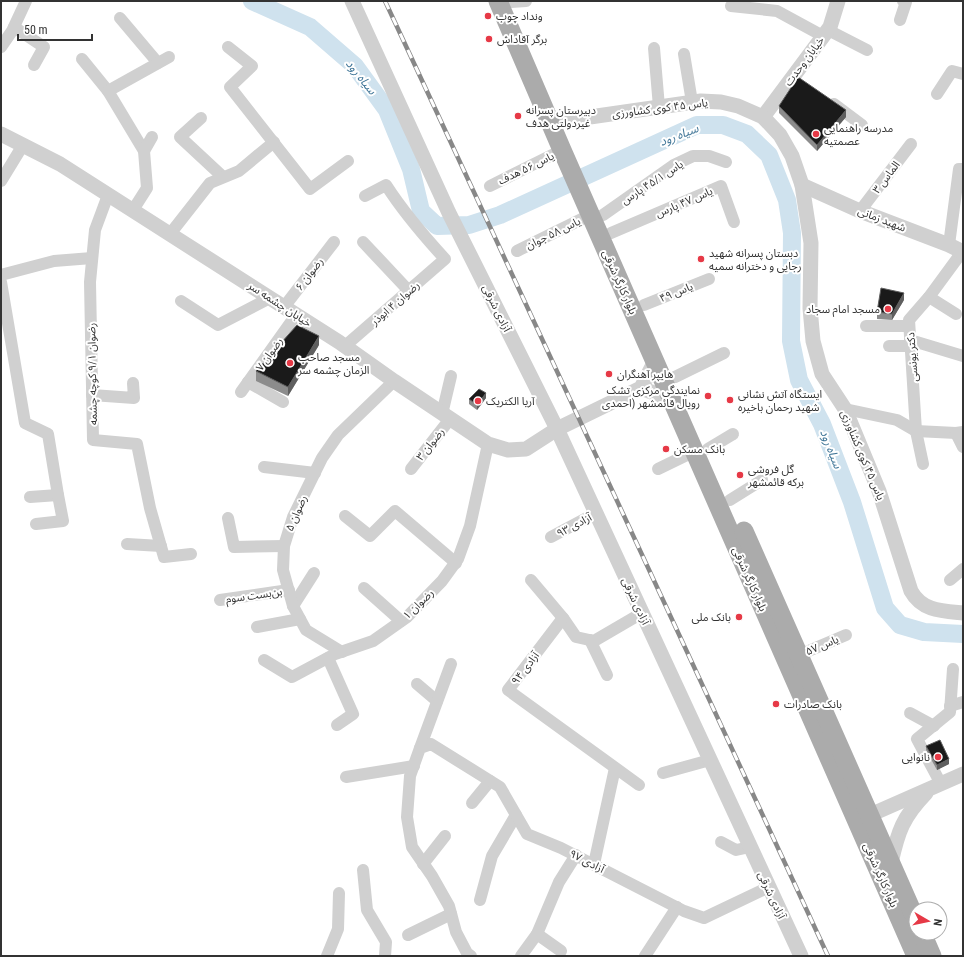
<svg xmlns="http://www.w3.org/2000/svg" width="964" height="957" viewBox="0 0 964 957" font-family="'Roboto Condensed','Noto Sans Arabic',sans-serif">
  <style>
    .lines { fill: none; stroke-linecap: round; stroke-linejoin: round }
    .river { stroke: #cfe2ee; stroke-width: 18 }
    .minor { stroke: #d0d0d0; stroke-width: 12 }
    .tertiary { stroke: #d0d0d0; stroke-width: 15 }
    .primary { stroke: #ababab; stroke-width: 19 }
    .rail-casing { stroke: #888; stroke-width: 4.5 }
    .rail { stroke: #fff; stroke-width: 3; stroke-dasharray: 9; stroke-linecap: butt }
    .wall { fill: #8c8c8c }
    .shaded-wall { fill: #5f5f5f }
    .building { fill: #1a1a1a; stroke: #5f5f5f }
    .poi-dot { fill: #e63946; stroke: #fff; stroke-width: 1.5 }
    .labels { text-anchor: middle; stroke-width: 4; stroke-linejoin: round; paint-order: stroke }
    .poi-label { font-size: 11px; fill: #333; stroke: #fff; text-anchor: start }
    .street-label { font-size: 11px; fill: #333; stroke: #fff }
    .water-label { font-size: 12px; font-style: italic; fill: #3f7597; stroke: #fff }
  </style>
  <rect width="100%" height="100%" fill="#fff"/>
  <g class="lines">
    <!-- river -->
    <polyline class="river" points="252,1 310,27 355,66 387,110 411,169 421,211 437,226 469,225 500,215 697,125 723,125 747,134 769,155 787,200 792,233 791,341 799,380 822,424 852,502 885,608 900,625 924,632 963,634"/>
    <!-- minor -->
    <g class="minor">
      <polyline points="511,2 526,1"/>
      <polyline points="731,6 777,11 823,36"/>
      <polyline points="120,18 158,63"/>
      <polyline points="900,20 906,2 903,1"/>
      <polyline points="14,27 44,47 34,65"/>
      <polyline points="828,30 867,50"/>
      <polyline points="1,47 12,31 26,1"/>
      <polyline points="228,47 252,66 230,87 310,189 348,161"/>
      <polyline points="654,48 659,107"/>
      <polyline points="684,54 692,102"/>
      <polyline points="82,59 108,91 144,151 147,188 133,210"/>
      <polyline points="108,91 169,57"/>
      <polyline points="937,94 952,71 963,74"/>
      <polyline points="834,104 862,125"/>
      <polyline points="201,118 180,137 223,177"/>
      <polyline points="144,151 152,137"/>
      <polyline points="1,181 23,145"/>
      <polyline points="490,186 562,150"/>
      <polyline points="108,195 95,230 90,282 93,440 137,444 150,508 164,557 191,554"/>
      <polyline points="860,211 911,144"/>
      <polyline points="603,215 674,165 693,156 709,156 726,162"/>
      <polyline points="611,233 721,186 734,222"/>
      <polyline points="170,234 210,183 239,171 274,142"/>
      <polyline points="363,242 409,291"/>
      <polyline points="949,245 959,169 963,169"/>
      <polyline points="517,251 590,215"/>
      <polyline points="1,275 54,261 92,258"/>
      <polyline points="1,282 25,423 48,434 58,495 30,497"/>
      <polyline points="929,297 956,314"/>
      <polyline points="181,301 218,325 270,298"/>
      <polyline points="644,305 709,279"/>
      <polyline points="284,307 334,242"/>
      <polyline points="866,326 909,326"/>
      <polyline points="910,340 963,356"/>
      <path d="M345,346L445,259C423,235 404,213 386,185L365,196"/>
      <polyline points="889,346 911,346"/>
      <polyline points="675,377 724,353"/>
      <polyline points="248,382 283,402"/>
      <polyline points="241,392 296,315"/>
      <polyline points="92,395 134,398 133,383"/>
      <polyline points="845,409 897,420 916,431 956,433 963,432"/>
      <polyline points="442,414 451,376"/>
      <polyline points="956,433 963,447"/>
      <polyline points="708,449 733,434"/>
      <polyline points="923,464 916,431 909,320 929,297 962,252"/>
      <polyline points="264,467 315,473"/>
      <polyline points="411,469 450,419"/>
      <polyline points="658,469 695,451"/>
      <polyline points="730,500 762,480"/>
      <polyline points="345,516 370,536 395,511 456,563"/>
      <polyline points="228,518 234,547 284,546"/>
      <polyline points="36,524 63,521 58,495"/>
      <polyline points="551,537 596,513"/>
      <polyline points="127,544 161,546"/>
      <polyline points="531,580 563,618 576,637 594,641 642,613"/>
      <polyline points="950,580 963,569"/>
      <polyline points="364,588 401,621"/>
      <polyline points="220,600 289,590"/>
      <polyline points="293,606 314,573"/>
      <polyline points="563,618 508,690 639,785"/>
      <polyline points="257,627 300,619"/>
      <polyline points="590,640 607,675"/>
      <polyline points="342,652 306,630 293,606 283,570 284,546 293,517 322,458 338,435 394,381"/>
      <polyline points="799,655 846,635"/>
      <polyline points="328,658 353,714 337,725"/>
      <polyline points="264,660 292,677 335,654 373,641 407,617 442,581 458,559 470,526 488,444"/>
      <polyline points="417,684 437,701"/>
      <polyline points="950,706 963,702"/>
      <polyline points="910,713 934,726"/>
      <polyline points="420,748 451,664"/>
      <polyline points="663,773 710,760"/>
      <polyline points="346,777 414,766"/>
      <polyline points="941,784 917,739 950,712 953,669"/>
      <polyline points="472,803 490,781"/>
      <polyline points="721,842 736,850 750,847"/>
      <polyline points="423,864 445,836"/>
      <polyline points="594,864 615,768"/>
      <polyline points="363,870 367,910 386,942 385,956"/>
      <polyline points="480,900 492,856 516,815"/>
      <polyline points="537,934 561,951"/>
      <polyline points="408,935 451,914"/>
      <polyline points="327,956 338,929 339,893"/>
      <polyline points="471,956 467,953 456,932 449,906 432,876 412,847 407,817 410,776 420,748 431,744 500,787 527,834 561,848 684,911 704,918 769,887"/>
      <polyline points="521,956 537,934 559,882 576,855"/>
      <polyline points="645,956 677,907"/>
    </g>
    <!-- tertiary -->
    <g class="tertiary">
      <polyline points="352,1 449,213 557,429 801,956"/>
      <polyline points="763,117 830,27 838,1"/>
      <path d="M562,121L701,101L721,102L738,106L763,117L780,135L792,156L802,185L811,243L810,308L813,341L822,374L845,409L879,491L911,591C922,611 942,611 963,613"/>
      <polyline points="1,134 60,164 154,224 339,342 394,381 488,444 508,450 526,449 557,429 641,388 655,361"/>
      <polyline points="802,185 860,211 949,245 963,252"/>
      <polyline points="641,388 672,400"/>
      <polyline points="870,815 963,774"/>
      <path d="M891,863C898,831 903,817 926,793"/>
    </g>
    <!-- primary -->
    <g class="primary">
      <polyline points="498,1 562,150 916,956"/>
      <polyline points="744,531 916,920"/>
      <polyline points="922,933 932,956"/>
    </g>
    <defs>
      <polyline id="rail" points="385,1 479,203 828,956"/>
    </defs>
    <!-- rail casing -->
    <use href="#rail" class="rail-casing"/>
    <!-- rail -->
    <use href="#rail" class="rail"/>
  </g>
  <!-- wall -->
  <g class="wall">
    <polygon points="779,106 846,117 817,151 779,113"/>
    <polygon points="904,300 892,320 877,319 877,312"/>
    <polygon points="319,345 288,396 256,381 256,371"/>
    <polygon points="486,398 477,410 469,404 469,399"/>
    <polygon points="926,746 949,764 937,770 926,750"/>
  </g>
  <!-- shaded-wall -->
  <g class="shaded-wall">
    <polygon points="846,110 846,117 817,151 817,145"/>
    <polygon points="904,293 904,300 892,320 892,314"/>
    <polygon points="319,336 319,345 288,396 288,387"/>
    <polygon points="486,393 486,398 477,410 477,405"/>
    <polygon points="949,759 949,764 937,770 937,765"/>
  </g>
  <!-- building -->
  <g class="building">
    <polygon points="798,77 846,110 817,145 779,106"/>
    <polygon points="881,288 904,293 892,314 877,312"/>
    <polygon points="297,325 319,336 288,387 256,371"/>
    <polygon points="479,389 486,393 477,405 469,399"/>
    <polygon points="940,740 949,759 937,765 926,746"/>
  </g>
  <!-- markers -->
  <g class="poi-dot">
    <circle cx="488" cy="16" r="4"/>
    <circle cx="489" cy="39" r="4"/>
    <circle cx="518" cy="116" r="4"/>
    <circle cx="816" cy="134" r="4"/>
    <circle cx="701" cy="259" r="4"/>
    <circle cx="888" cy="309" r="4"/>
    <circle cx="290" cy="363" r="4"/>
    <circle cx="609" cy="374" r="4"/>
    <circle cx="708" cy="396" r="4"/>
    <circle cx="730" cy="400" r="4"/>
    <circle cx="478" cy="401" r="4"/>
    <circle cx="666" cy="449" r="4"/>
    <circle cx="740" cy="475" r="4"/>
    <circle cx="739" cy="617" r="4"/>
    <circle cx="776" cy="704" r="4"/>
    <circle cx="938" cy="757" r="4"/>
  </g>
  <g class="labels">
    <!-- poi labels -->
    <g class="poi-label">
      <text x="496" y="20">ونداد چوب</text>
      <text x="497" y="43">برگر آقاداش</text>
      <text x="526" y="114">دبیرستان پسرانه<tspan x="526" dy="13">غیردولتی هدف</tspan></text>
      <text x="824" y="132">مدرسه راهنمایی<tspan x="824" dy="13">عصمتیه</tspan></text>
      <text x="709" y="257">دبستان پسرانه شهید<tspan x="709" dy="13">رجایی و دخترانه سمیه</tspan></text>
      <text x="880" y="313" text-anchor="end">مسجد امام سجاد</text>
      <text x="298" y="361">مسجد صاحب<tspan x="298" dy="13">الزمان چشمه سر</tspan></text>
      <text x="617" y="378">هایپر آهنگران</text>
      <text x="700" y="394" text-anchor="end">نمایندگی مرکزی تشک<tspan x="700" dy="13">رویال قائمشهر (احمدی</tspan></text>
      <text x="738" y="398">ایستگاه آتش نشانی<tspan x="738" dy="13">شهید رحمان باخیره</tspan></text>
      <text x="486" y="405">آریا الکتریک</text>
      <text x="674" y="453">بانک مسکن</text>
      <text x="748" y="473">گل فروشی<tspan x="748" dy="13">برکه قائمشهر</tspan></text>
      <text x="731" y="621" text-anchor="end">بانک ملی</text>
      <text x="784" y="708">بانک صادرات</text>
      <text x="930" y="761" text-anchor="end">نانوایی</text>
    </g>
    <!-- street labels -->
    <g class="street-label">
      <text transform="translate(804 61) rotate(-53)" y="4">خیابان وحدت</text>
      <text transform="translate(660 108) rotate(-7)" y="4">یاس ۴۵ کوی کشاورزی</text>
      <text transform="translate(526 168) rotate(-26)" y="4">یاس ۵۶ هدف</text>
      <text transform="translate(886 177) rotate(-53)" y="4">الماس ۳</text>
      <text transform="translate(652 182) rotate(-33)" y="4">یاس ۴۵/۱ پارس</text>
      <text transform="translate(684 202) rotate(-23)" y="4">یاس ۴۷ پارس</text>
      <text transform="translate(882 219) rotate(21)" y="4">شهید زمانی</text>
      <text transform="translate(553 233) rotate(-26)" y="4">یاس ۵۸ جوان</text>
      <text transform="translate(309 274) rotate(-53)" y="4">رضوان ۶</text>
      <text transform="translate(620 282) rotate(66)" y="4">بلوار کارگر شرقی</text>
      <text transform="translate(676 292) rotate(-22)" y="4">یاس ۴۹</text>
      <text transform="translate(395 303) rotate(-41)" y="4">رضوان ۴ ابوذر</text>
      <text transform="translate(280 304) rotate(33)" y="4">خیابان چشمه سر</text>
      <text transform="translate(497 308) rotate(64)" y="4">آزادی شرقی</text>
      <text transform="translate(269 354) rotate(-55)" y="4">رضوان ۷</text>
      <text transform="translate(912 357) rotate(-94)" y="4">دکتر یونسی</text>
      <text transform="translate(92 374) rotate(-91)" y="4">رضوان ۹/۱ کوچه چشمه</text>
      <text transform="translate(430 444) rotate(-52)" y="4">رضوان ۳</text>
      <text transform="translate(863 455) rotate(67)" y="4">یاس ۴۵ کوی کشاورزی</text>
      <text transform="translate(296 513) rotate(-67)" y="4">رضوان ۵</text>
      <text transform="translate(574 525) rotate(-28)" y="4">آزادی ۹۳</text>
      <text transform="translate(750 579) rotate(66)" y="4">بلوار کارگر شرقی</text>
      <text transform="translate(254 595) rotate(-8)" y="4">بن‌بست سوم</text>
      <text transform="translate(636 601) rotate(65)" y="4">آزادی شرقی</text>
      <text transform="translate(418 604) rotate(-44)" y="4">رضوان ۱</text>
      <text transform="translate(822 645) rotate(-23)" y="4">یاس ۵۷</text>
      <text transform="translate(525 668) rotate(-53)" y="4">آزادی ۹۴</text>
      <text transform="translate(587 861) rotate(27)" y="4">آزادی ۹۷</text>
      <text transform="translate(881 875) rotate(66)" y="4">بلوار کارگر شرقی</text>
      <text transform="translate(772 895) rotate(65)" y="4">آزادی شرقی</text>
    </g>
    <!-- water labels -->
    <g class="water-label">
      <text transform="translate(361 77) rotate(51)" y="4">سیاه رود</text>
      <text transform="translate(679 135) rotate(-21)" y="4">سیاه رود</text>
      <text transform="translate(831 449) rotate(69)" y="4">سیاه رود</text>
    </g>
  </g>
  <!-- border -->
  <rect width="964" height="957" fill="none" stroke="#333333" stroke-width="4"/>
  <!-- north arrow -->
  <g transform="translate(928 921) rotate(99)"><circle r="19" fill="#ffffff" stroke="#adadad"/>
  <path d="M0-3L7 15L0 10L-7 15Z" fill="#e63946"/>
  <text y="-6" font-size="11" font-weight="bold" text-anchor="middle" fill="#333333">N</text>
  </g>
  <!-- scale -->
  <path d="M18 34v6h74v-6" fill="none" stroke="#333333" stroke-width="2"/>
  <text x="24" y="34" font-size="12" fill="#333333" stroke="#ffffff" stroke-width="3" paint-order="stroke">50 m</text>
</svg>
